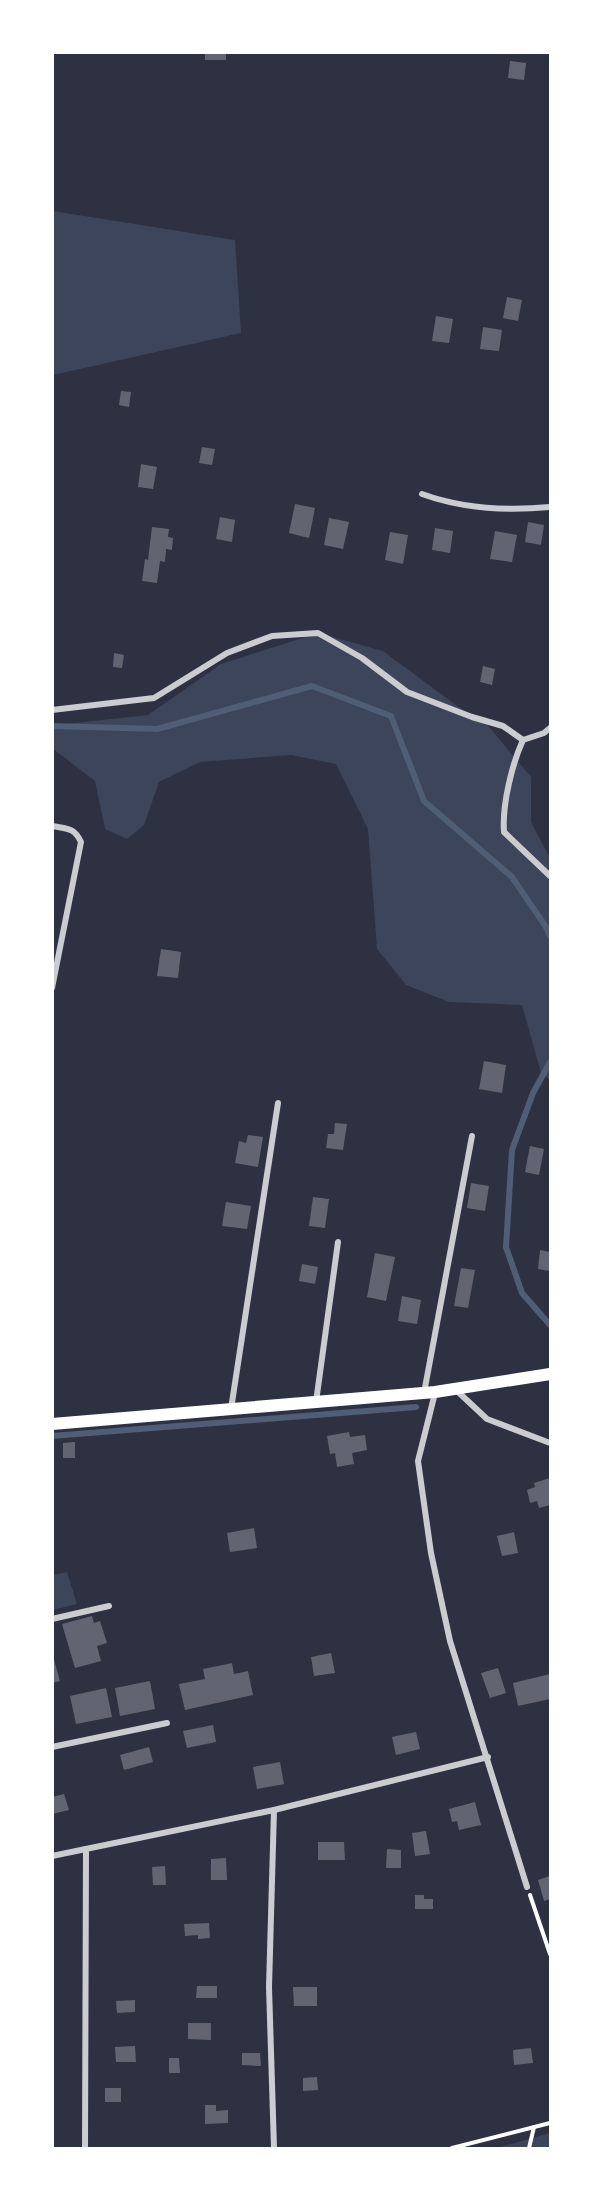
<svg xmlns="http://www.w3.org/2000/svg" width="603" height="2201" viewBox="0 0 603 2201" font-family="'IBM Plex Serif',serif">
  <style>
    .green { fill: #3c4559 }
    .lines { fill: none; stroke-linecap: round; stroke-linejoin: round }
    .stream { stroke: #4f5d75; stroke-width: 6 }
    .building { fill: #626471 }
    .path { stroke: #fff; stroke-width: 4 }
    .minor { stroke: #caccd0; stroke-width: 6 }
    .secondary { stroke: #fff; stroke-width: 12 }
  </style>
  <rect width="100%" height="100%" fill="#2d3142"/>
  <!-- green -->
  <g class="green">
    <polygon points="53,211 235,240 241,333 53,375"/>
    <polygon points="318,633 383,651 472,717 480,716 531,777 531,822 550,858 550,1080 541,1073 522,1005 449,1002 406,985 377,949 368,829 336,764 291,755 200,762 159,782 144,825 127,839 105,829 95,781 53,749 52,729 57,725 148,715 221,664"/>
    <polygon points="67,1572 77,1604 53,1610 53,1575"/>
    <polygon points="550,2133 550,2148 497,2148"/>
  </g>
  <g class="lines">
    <!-- stream -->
    <g class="stream">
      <polyline points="52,726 157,729 312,686 391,716 424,801 512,877 546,927 550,936"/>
      <polyline points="550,1062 533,1093 512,1150 506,1247 522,1293 550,1325"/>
      <polyline points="52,1436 416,1407"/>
    </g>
  </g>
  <!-- building -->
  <g class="building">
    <rect x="205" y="52" width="21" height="8"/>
    <polygon points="510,61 526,63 524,80 508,78"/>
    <polygon points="507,297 522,300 518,321 503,318"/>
    <polygon points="436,316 453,319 449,343 432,341"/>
    <polygon points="483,327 502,330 499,351 480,349"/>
    <polygon points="121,391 131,392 129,407 119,405"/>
    <polygon points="202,447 215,449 212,465 199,463"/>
    <polygon points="141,464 157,467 153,489 138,487"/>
    <polygon points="295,504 315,508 309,538 289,533"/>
    <polygon points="220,517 235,520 232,542 216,539"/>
    <polygon points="329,518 349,522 343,549 324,545"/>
    <polygon points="528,522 544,525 541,545 525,542"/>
    <polygon points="152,527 169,529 168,537 173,538 172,550 166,549 165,562 160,561 157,583 142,581 145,559 148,560"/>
    <polygon points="435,528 453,531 450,553 432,550"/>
    <polygon points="495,531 517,535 512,562 490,559"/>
    <polygon points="390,532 408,535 403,564 385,560"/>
    <polygon points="114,653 124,655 122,668 113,667"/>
    <polygon points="483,666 495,669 492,685 480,682"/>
    <polygon points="161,949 181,952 178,978 157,976"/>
    <polygon points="484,1061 506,1065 502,1093 479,1089"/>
    <polygon points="335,1123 347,1124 343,1150 326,1148 328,1134 334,1134"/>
    <polygon points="248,1135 263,1137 258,1167 235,1163 239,1141 246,1143"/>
    <polygon points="530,1146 544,1149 539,1175 525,1172"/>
    <polygon points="471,1183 489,1186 485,1211 467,1208"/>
    <polygon points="313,1197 329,1199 325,1228 309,1226"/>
    <polygon points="226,1202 251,1206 247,1229 222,1226"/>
    <polygon points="540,1250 550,1252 550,1271 538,1269"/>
    <polygon points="375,1253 395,1257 386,1301 367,1297"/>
    <polygon points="302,1264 318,1267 315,1284 299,1281"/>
    <polygon points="461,1268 475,1270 468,1308 454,1306"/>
    <polygon points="402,1296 421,1300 417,1324 398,1321"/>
    <polygon points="349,1432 350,1437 365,1435 367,1450 352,1453 354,1464 337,1467 335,1453 330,1454 327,1436"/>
    <polygon points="75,1442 75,1458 63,1458 63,1443"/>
    <polygon points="550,1478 550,1505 539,1508 537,1501 530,1503 527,1490 535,1487 534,1483"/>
    <polygon points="254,1528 257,1548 230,1552 227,1533"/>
    <polygon points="514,1532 518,1553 502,1556 497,1536"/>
    <polygon points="92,1616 94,1623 100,1621 107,1643 97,1646 101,1661 75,1668 62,1624"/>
    <polygon points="52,1652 60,1681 52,1683"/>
    <polygon points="331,1653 335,1673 314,1676 311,1657"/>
    <polygon points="232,1663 234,1674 248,1671 253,1695 185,1710 179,1684 205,1679 203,1669"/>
    <polygon points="498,1668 506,1693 490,1698 481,1673"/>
    <polygon points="550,1674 550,1699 518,1706 513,1683"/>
    <polygon points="150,1681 155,1709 120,1716 115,1688"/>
    <polygon points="106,1688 112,1717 76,1724 70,1696"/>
    <polygon points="213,1725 216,1742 187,1748 183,1731"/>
    <polygon points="416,1732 420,1749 396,1755 392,1737"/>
    <polygon points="149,1747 153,1762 124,1770 120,1755"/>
    <polygon points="280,1762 284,1784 257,1789 253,1767"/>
    <polygon points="64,1794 69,1810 52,1814 52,1797"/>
    <polygon points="475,1802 481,1825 459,1830 457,1821 452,1822 449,1809"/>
    <polygon points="426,1831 430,1854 415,1856 412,1833"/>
    <polygon points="318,1842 344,1842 345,1860 318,1860"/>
    <polygon points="387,1849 401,1850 401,1868 386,1868"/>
    <polygon points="226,1858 227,1880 211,1880 211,1859"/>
    <polygon points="165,1866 166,1885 153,1885 152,1867"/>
    <polygon points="550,1876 550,1899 544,1901 538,1880"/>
    <polygon points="415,1895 424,1895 424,1899 433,1899 433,1909 415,1909"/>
    <polygon points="209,1923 210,1938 198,1939 198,1935 185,1936 184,1924"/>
    <polygon points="197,1986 217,1986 217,1998 196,1998"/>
    <polygon points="293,1987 317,1987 317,2006 294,2006"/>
    <polygon points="135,2000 135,2012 117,2013 116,2001"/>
    <polygon points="188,2023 211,2023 211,2040 188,2039"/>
    <polygon points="135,2046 136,2062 116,2062 115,2047"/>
    <polygon points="531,2048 533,2063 514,2065 513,2050"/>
    <polygon points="242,2053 260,2053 261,2066 242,2065"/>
    <polygon points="169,2058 179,2058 180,2073 169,2073"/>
    <polygon points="317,2077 318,2090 303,2091 303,2078"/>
    <rect x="105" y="2088" width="16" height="14"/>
    <polygon points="205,2105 216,2105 216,2111 228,2110 228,2123 205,2124"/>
  </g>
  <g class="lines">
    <!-- path -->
    <g class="path">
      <polyline points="530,1895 550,1954"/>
      <polyline points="452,2148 550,2123"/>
      <polyline points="529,2148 534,2127"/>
    </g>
    <!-- minor -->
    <g class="minor">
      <path d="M422,494C463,509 507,511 550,507"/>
      <polyline points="52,710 154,698 227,653 272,636 318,633 362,658 407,692 472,717 503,726 523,740"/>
      <path d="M523,740C512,764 502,805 504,832L550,876"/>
      <polyline points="523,740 544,733 550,728"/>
      <path d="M52,826C67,829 74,827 81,842L52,988"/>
      <polyline points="456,1390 487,1419 550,1443"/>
      <polyline points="424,1393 472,1136"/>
      <polyline points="435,1393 418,1461 431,1553 450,1641 527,1887"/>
      <polyline points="316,1402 338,1242"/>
      <polyline points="231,1409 278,1103"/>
      <polyline points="52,1619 109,1606"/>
      <polyline points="52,1747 167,1723"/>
      <polyline points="52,1856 274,1810 488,1757"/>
      <polyline points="85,2148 86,1849"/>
      <polyline points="274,2148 269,1987 274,1810"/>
    </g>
    <!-- secondary -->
    <polyline class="secondary" points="52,1424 435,1392 550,1374"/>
  </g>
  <!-- border -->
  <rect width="603" height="2201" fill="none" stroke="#ffffff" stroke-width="108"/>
</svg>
